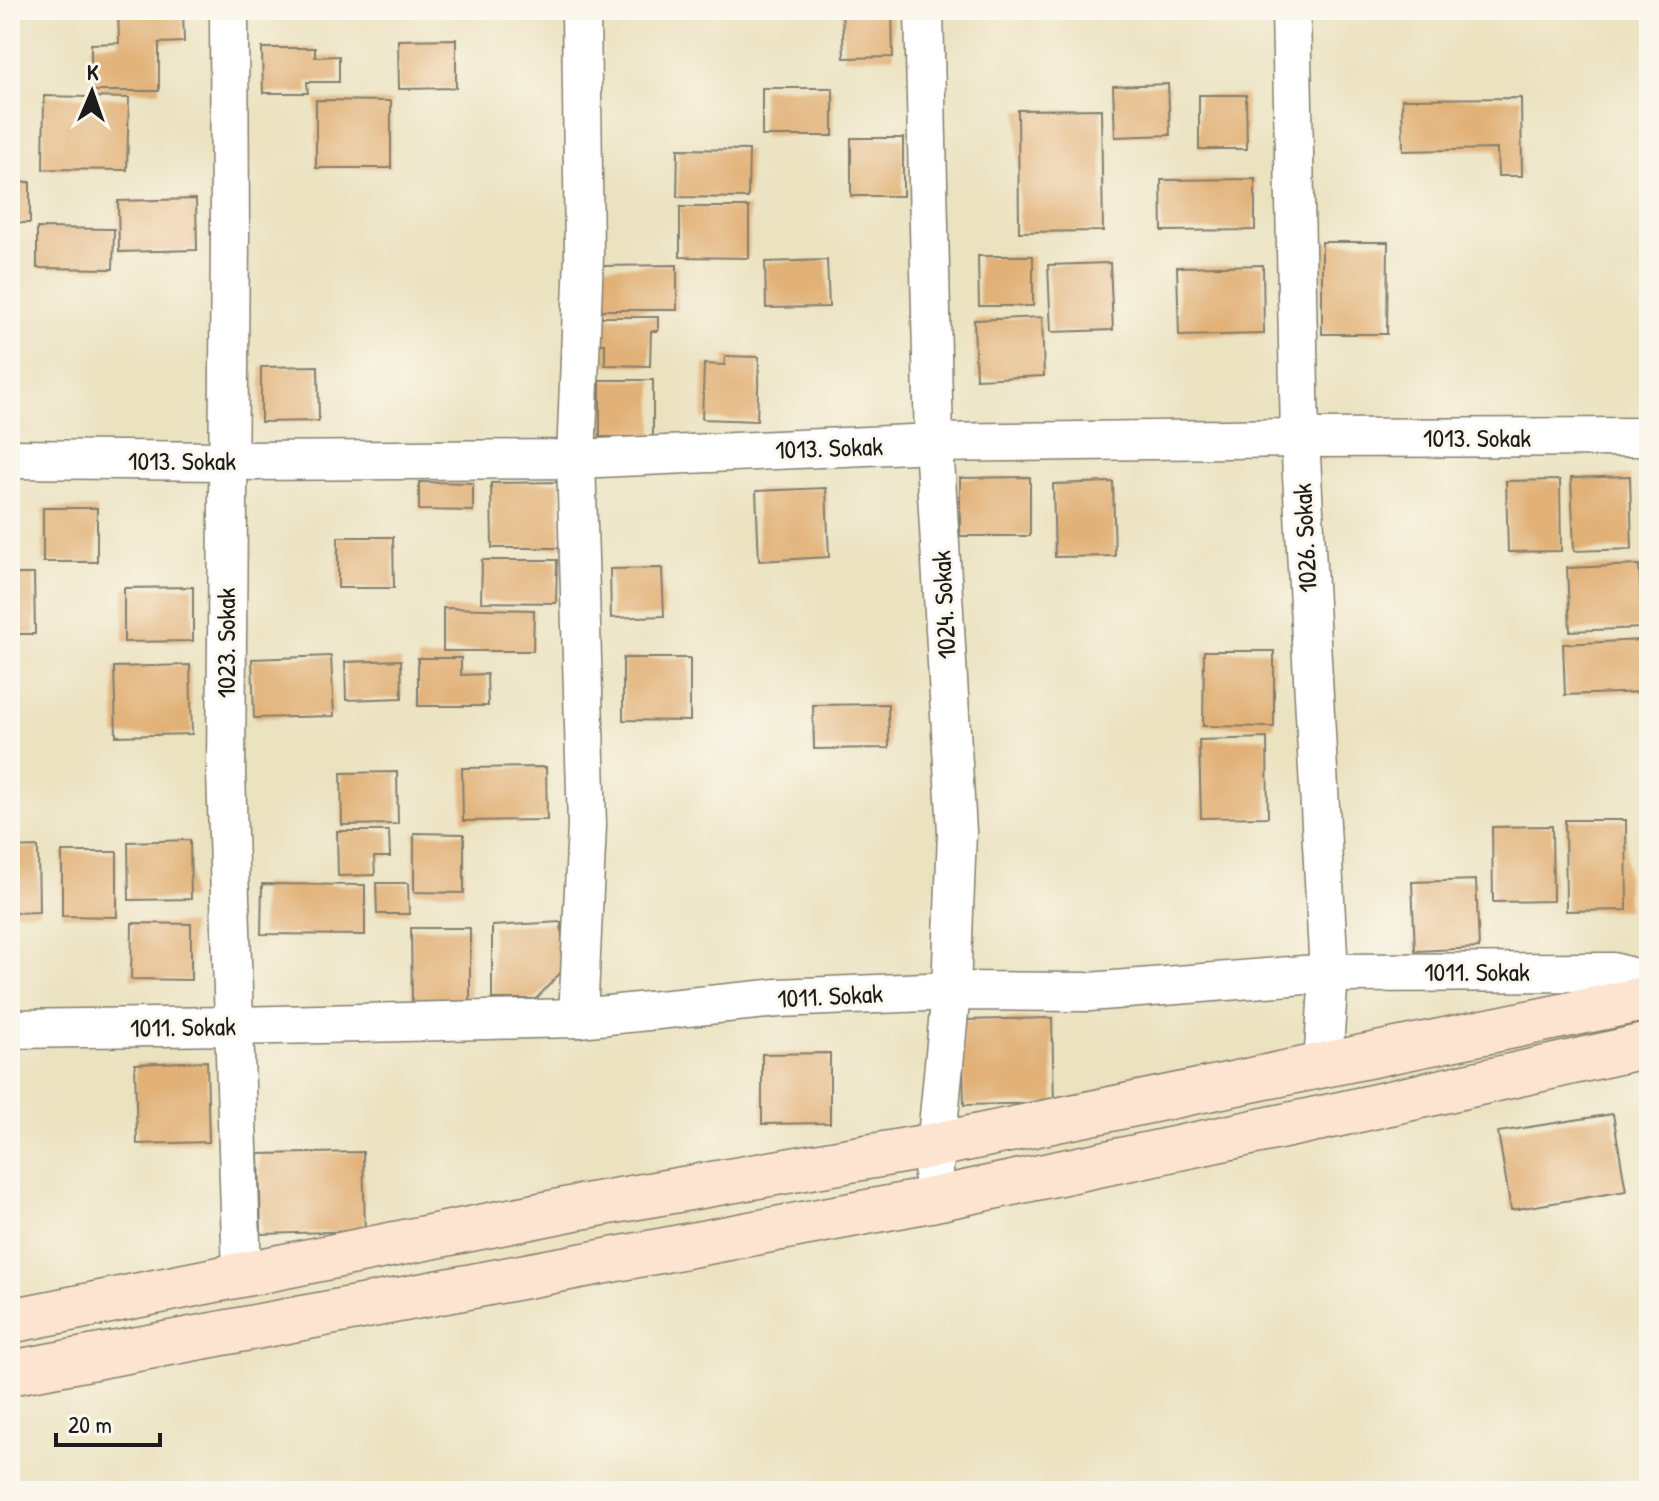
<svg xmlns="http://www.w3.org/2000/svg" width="1659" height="1501" viewBox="0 0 1659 1501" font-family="'Patrick Hand',sans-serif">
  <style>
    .building { fill: #e1b177 }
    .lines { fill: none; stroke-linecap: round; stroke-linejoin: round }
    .street-casing { stroke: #847f6e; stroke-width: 41 }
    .secondary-casing { stroke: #847f6e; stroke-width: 47 }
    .street { stroke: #fff; stroke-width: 38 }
    .secondary { stroke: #fde4d1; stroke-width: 44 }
    .labels { text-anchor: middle; stroke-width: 6; stroke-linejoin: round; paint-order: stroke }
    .street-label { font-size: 26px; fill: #1c1c1c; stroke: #fbf7ec }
  </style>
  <rect width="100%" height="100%" fill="#fbf7ec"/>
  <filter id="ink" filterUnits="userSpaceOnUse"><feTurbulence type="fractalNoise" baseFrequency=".0125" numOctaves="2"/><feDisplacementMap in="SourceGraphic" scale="16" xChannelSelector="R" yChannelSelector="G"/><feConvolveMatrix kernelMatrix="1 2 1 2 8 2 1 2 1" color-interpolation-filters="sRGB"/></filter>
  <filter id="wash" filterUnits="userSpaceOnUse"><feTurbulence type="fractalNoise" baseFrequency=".006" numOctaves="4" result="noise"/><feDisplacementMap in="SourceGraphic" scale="32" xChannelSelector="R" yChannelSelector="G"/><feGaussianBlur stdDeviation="1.8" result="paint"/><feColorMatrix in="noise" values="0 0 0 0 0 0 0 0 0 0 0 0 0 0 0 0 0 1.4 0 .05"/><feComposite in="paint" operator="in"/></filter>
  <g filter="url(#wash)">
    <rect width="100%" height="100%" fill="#ebe2c0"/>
    <g id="blocks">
      <!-- building -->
      <g class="building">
        <polygon points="118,10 183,10 184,42 159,43 159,91 91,91 91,44 119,43"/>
        <polygon points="842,10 892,10 893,57 844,58"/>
        <polygon points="456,39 456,88 399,89 398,40"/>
        <polygon points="262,48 315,48 315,57 339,56 339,82 307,82 308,93 263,93"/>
        <polygon points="1168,84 1170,135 1115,137 1113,86"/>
        <rect x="762" y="88" width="71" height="48"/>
        <polygon points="1199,95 1246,95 1247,149 1199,149"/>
        <polygon points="44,96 129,98 127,170 43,169"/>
        <polygon points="1521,98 1522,176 1498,176 1497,149 1403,151 1402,99"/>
        <polygon points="316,100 391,101 391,168 316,168"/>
        <polygon points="1101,109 1103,231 1019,232 1018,110"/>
        <rect x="851" y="138" width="52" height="58"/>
        <polygon points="678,149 749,150 748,198 677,197"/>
        <polygon points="1255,179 1255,230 1162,231 1161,180"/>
        <rect x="10" y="182" width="20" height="41"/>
        <polygon points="196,199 197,250 119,252 118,201"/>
        <polygon points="680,207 749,207 749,258 680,257"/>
        <polygon points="37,228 114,229 113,269 37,268"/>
        <polygon points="1322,242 1388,242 1387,334 1322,334"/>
        <polygon points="978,256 1033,256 1033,306 979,306"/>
        <polygon points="827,260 829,307 766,308 765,262"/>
        <polygon points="1110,263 1113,330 1051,332 1048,265"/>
        <polygon points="677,265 677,310 599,310 599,266"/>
        <polygon points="1263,265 1264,334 1179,336 1177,267"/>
        <polygon points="600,317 658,317 658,331 651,331 650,366 605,365 605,344 600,344"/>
        <polygon points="1042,317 1044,376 976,379 974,320"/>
        <polygon points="725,356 759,357 757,421 702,419 704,364 725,365"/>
        <polygon points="318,366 319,421 261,422 261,367"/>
        <rect x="600" y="380" width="53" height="57"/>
        <polygon points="1630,476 1632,549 1574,551 1571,478"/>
        <polygon points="1030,477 1030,536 960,536 960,478"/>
        <polygon points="1560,480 1561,551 1508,552 1506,481"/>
        <polygon points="419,482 473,483 473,511 419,510"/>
        <polygon points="559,482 560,548 492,548 491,483"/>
        <polygon points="1113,482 1115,556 1055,557 1053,484"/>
        <polygon points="826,488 829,557 759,561 756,491"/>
        <rect x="43" y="508" width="54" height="54"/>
        <polygon points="338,537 393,537 394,588 338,588"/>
        <polygon points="482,560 557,560 556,603 481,602"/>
        <polygon points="1639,565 1642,628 1570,631 1567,568"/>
        <polygon points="662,568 664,616 611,618 610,569"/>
        <polygon points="10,574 34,574 35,634 10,634"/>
        <polygon points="193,587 193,641 124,642 124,588"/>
        <polygon points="443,608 534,610 533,651 443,651"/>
        <polygon points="1642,640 1644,692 1565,695 1563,644"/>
        <polygon points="1204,651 1274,651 1274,727 1203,726"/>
        <polygon points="331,656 334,716 254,718 252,659"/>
        <polygon points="418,658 461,658 461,675 487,674 488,706 418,706"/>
        <polygon points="623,658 690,658 690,721 623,720"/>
        <polygon points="401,660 402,698 346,700 345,662"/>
        <polygon points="190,665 192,734 116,736 114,667"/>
        <polygon points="888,704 889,748 814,749 813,705"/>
        <polygon points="1267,738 1268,817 1201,818 1199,740"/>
        <polygon points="546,767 547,820 463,821 462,768"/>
        <polygon points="397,772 398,824 342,825 341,773"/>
        <polygon points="1565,820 1626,820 1627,910 1566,911"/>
        <polygon points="1552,826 1553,901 1493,902 1492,827"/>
        <polygon points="337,831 389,831 390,857 374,857 375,875 338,876"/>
        <polygon points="414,833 464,834 464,893 414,892"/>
        <polygon points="190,840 191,899 129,900 128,842"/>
        <polygon points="38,847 39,912 10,913 10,848"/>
        <polygon points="62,852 117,852 117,917 62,916"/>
        <polygon points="1476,880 1479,948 1415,951 1412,882"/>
        <polygon points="376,883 408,883 409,914 377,914"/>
        <polygon points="262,884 365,885 365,935 261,934"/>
        <polygon points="561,922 564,969 536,999 492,999 492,926"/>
        <polygon points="132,923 191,924 191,980 131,979"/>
        <polygon points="411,928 470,928 470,1004 412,1004"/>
        <polygon points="1052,1018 1054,1103 964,1105 962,1020"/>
        <polygon points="830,1053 830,1123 762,1124 762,1054"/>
        <polygon points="207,1061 209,1142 137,1144 135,1064"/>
        <polygon points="1613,1114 1626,1191 1511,1210 1498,1132"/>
        <polygon points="363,1152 365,1231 261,1234 259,1154"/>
      </g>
    </g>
  </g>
  <g filter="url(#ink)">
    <use href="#blocks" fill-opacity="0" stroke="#847f6e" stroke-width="2"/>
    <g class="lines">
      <defs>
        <g id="street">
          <polyline points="229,10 230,234 226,772 242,1275"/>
          <polyline points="924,10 934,443 957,832 951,991 931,1200"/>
          <polyline points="1291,10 1300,438 1329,973 1323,1065"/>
          <polyline points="10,459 228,461 576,459 934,443 1300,438 1649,437"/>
          <polyline points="578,1018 587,825 576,459 584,256 581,10"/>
          <polyline points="10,1029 232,1026 578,1018 778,998 951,991 1089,992 1329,973 1613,972 1649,982"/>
        </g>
        <g id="secondary">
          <polyline points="10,1321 580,1207 936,1145 1649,998"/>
          <polyline points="10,1373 931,1200 1336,1115 1649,1045"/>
        </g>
      </defs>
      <!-- street casing -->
      <use href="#street" class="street-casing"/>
      <!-- secondary casing -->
      <use href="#secondary" class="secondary-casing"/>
      <!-- street -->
      <use href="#street" class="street"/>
      <!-- secondary -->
      <use href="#secondary" class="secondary"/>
    </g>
  </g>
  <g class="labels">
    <!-- street labels -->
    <g class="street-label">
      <text x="1477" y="447">1013. Sokak</text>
      <text transform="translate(829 448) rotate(-2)" y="9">1013. Sokak</text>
      <text x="182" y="470">1013. Sokak</text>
      <text transform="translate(1305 538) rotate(-93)" y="9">1026. Sokak</text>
      <text transform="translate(944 605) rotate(-93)" y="9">1024. Sokak</text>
      <text transform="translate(226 643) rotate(-90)" y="9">1023. Sokak</text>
      <text x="1477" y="981">1011. Sokak</text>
      <text transform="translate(830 996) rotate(-3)" y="9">1011. Sokak</text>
      <text transform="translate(183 1027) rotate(-1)" y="9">1011. Sokak</text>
    </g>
  </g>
  <!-- margin -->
  <rect width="1659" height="1501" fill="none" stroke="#fbf7ec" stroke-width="40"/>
  <!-- north arrow -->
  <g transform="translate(92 92) rotate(2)" stroke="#fbf7ec" stroke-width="6" paint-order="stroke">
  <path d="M0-6L14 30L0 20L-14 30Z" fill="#1c1c1c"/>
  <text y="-12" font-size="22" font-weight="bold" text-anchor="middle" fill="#1c1c1c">K</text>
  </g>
  <!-- scale -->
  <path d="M56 1433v12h104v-12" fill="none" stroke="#1c1c1c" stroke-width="4"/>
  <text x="68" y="1433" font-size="24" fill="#1c1c1c" stroke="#fbf7ec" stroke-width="6" paint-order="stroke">20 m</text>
</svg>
